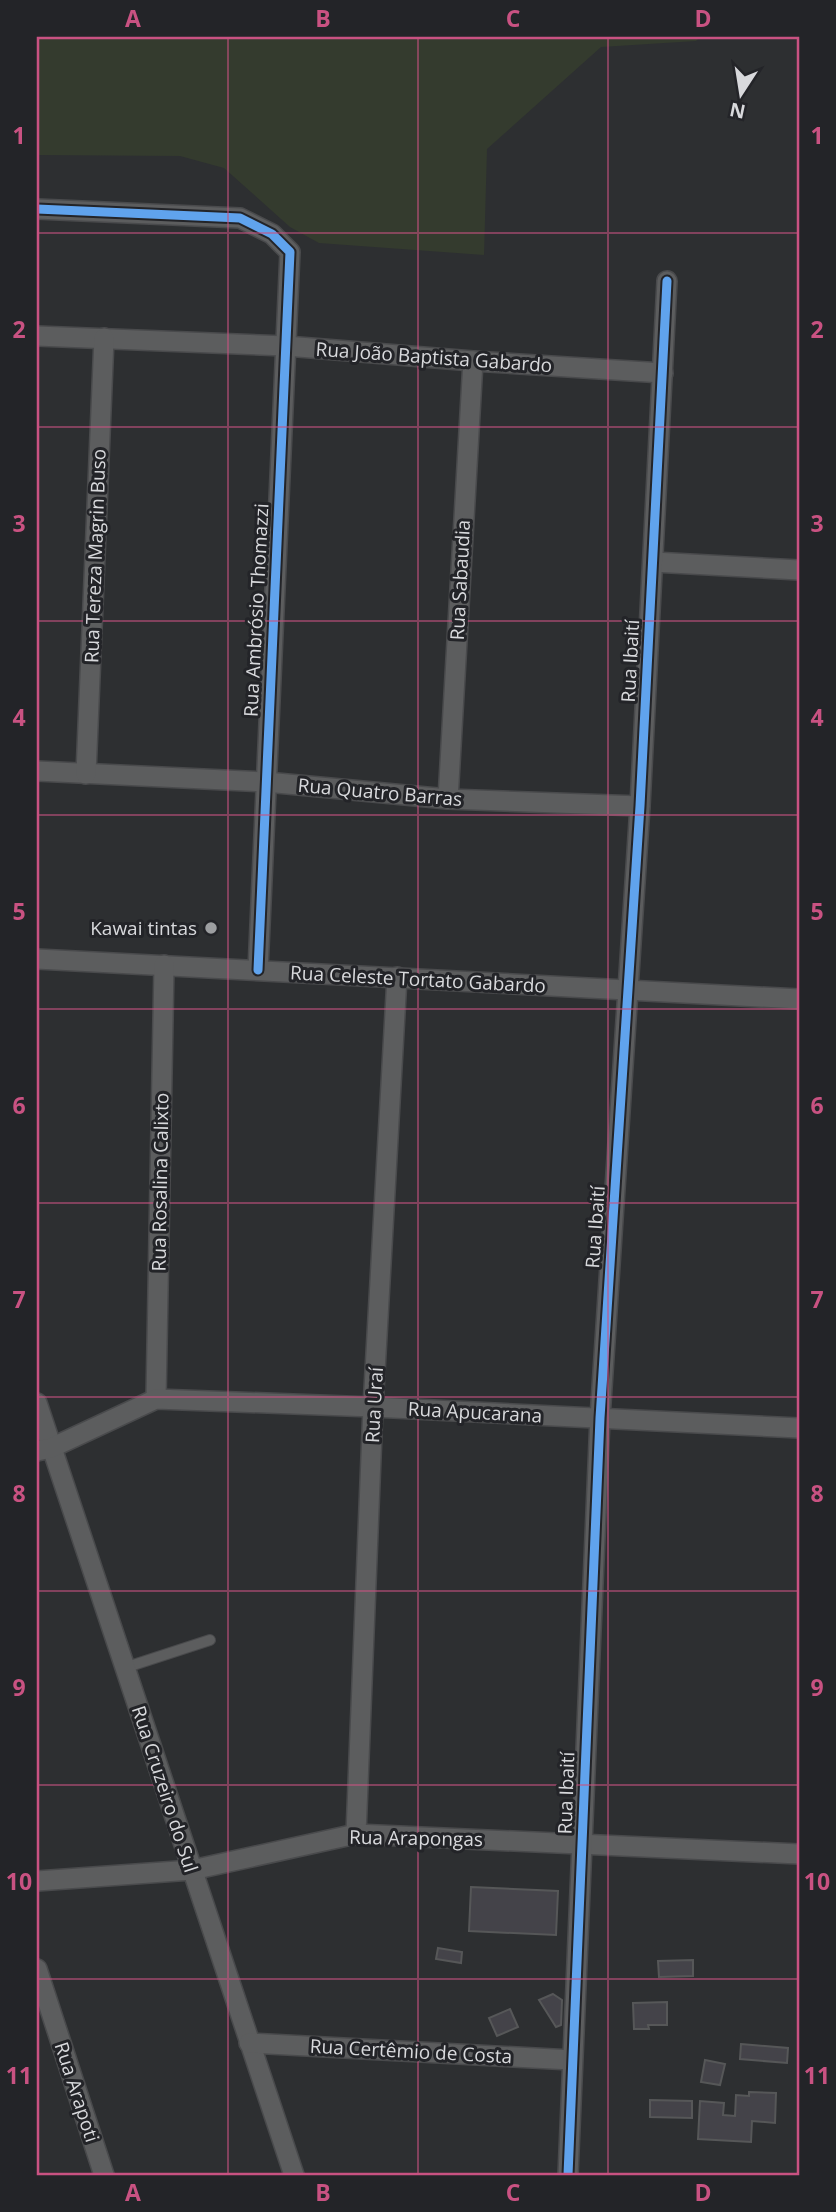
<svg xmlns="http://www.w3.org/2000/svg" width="836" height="2212" viewBox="0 0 836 2212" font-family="'Open Sans',sans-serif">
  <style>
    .green { fill: #343b2e }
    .building { fill: #444349; stroke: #565758; stroke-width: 2 }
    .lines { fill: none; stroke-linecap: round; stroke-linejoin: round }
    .lane-casing { stroke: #494a4c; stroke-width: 12 }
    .street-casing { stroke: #494a4c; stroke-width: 22 }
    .lane { stroke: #5c5d5e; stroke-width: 10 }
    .street { stroke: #5c5d5e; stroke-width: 19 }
    .cycleway-casing { stroke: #232428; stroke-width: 13 }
    .cycleway { stroke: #60a3ed; stroke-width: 9 }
    .grid { fill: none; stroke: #c95282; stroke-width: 2; stroke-opacity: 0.55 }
    .poi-dot { fill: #9c9ea0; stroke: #232428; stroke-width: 2.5 }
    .labels { text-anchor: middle; stroke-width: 6; stroke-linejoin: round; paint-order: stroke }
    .street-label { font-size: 19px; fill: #d8d9dc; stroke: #232428 }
    .poi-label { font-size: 19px; fill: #d8d9dc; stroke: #232428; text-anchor: end }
    .neatline { fill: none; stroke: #c95282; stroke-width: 2.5 }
    .grid-label { font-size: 23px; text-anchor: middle; font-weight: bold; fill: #c95282 }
  </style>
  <rect width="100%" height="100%" fill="#2d2f31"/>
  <!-- green -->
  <polygon class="green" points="37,37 700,37 696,41 601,47 487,149 484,255 319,243 290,227 224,168 180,156 37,155"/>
  <!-- building -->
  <g class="building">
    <polygon points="471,1887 558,1891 556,1935 469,1931"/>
    <polygon points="438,1948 462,1952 461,1963 436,1959"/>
    <polygon points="693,1960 693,1976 659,1977 658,1961"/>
    <polygon points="553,1994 562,2000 561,2025 556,2027 539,2000"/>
    <polygon points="667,2002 667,2025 648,2025 649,2029 634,2029 633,2003"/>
    <polygon points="510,2009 518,2027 497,2036 489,2018"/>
    <polygon points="741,2044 788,2048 787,2063 740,2059"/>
    <polygon points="705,2060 725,2064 720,2085 701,2082"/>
    <polygon points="749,2092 776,2093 775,2123 752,2121 751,2142 698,2139 700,2101 724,2103 723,2115 735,2116 736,2095 749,2096"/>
    <polygon points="650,2100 692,2101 692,2118 650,2117"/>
  </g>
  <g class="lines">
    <defs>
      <polyline id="lane" points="124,1668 210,1640"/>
      <g id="street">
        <polyline points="37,209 240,218 272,234 290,252 258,970"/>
        <polyline points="37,336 286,346 473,361 663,373"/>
        <polyline points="653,562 799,570"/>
        <polyline points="37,771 266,782 448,799 640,806"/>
        <polyline points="86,774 104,338"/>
        <polyline points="448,799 473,361"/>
        <polyline points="37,959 799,999"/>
        <polyline points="156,1399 164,965"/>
        <polyline points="37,1403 294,2175"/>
        <polyline points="37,1451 51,1448 156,1399 373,1407 799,1428"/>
        <polyline points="356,1834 373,1407 397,977"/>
        <polyline points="37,1881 192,1870 356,1834 799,1854"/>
        <polyline points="37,1969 104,2175"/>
        <polyline points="249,2043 572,2060"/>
        <polyline points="568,2175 600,1418 640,806 667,281"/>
      </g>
    </defs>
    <!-- lane casing -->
    <use href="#lane" class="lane-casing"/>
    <!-- street casing -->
    <use href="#street" class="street-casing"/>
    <!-- lane -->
    <use href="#lane" class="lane"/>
    <!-- street -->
    <use href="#street" class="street"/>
    <defs>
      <g id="cycleway">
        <polyline points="37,209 240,218 272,234 290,252 258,970"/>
        <polyline points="568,2175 600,1418 640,806 667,281"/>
      </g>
    </defs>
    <!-- cycleway casing -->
    <use href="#cycleway" class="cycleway-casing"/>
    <!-- cycleway -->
    <use href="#cycleway" class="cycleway"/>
  </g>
  <!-- grid -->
  <path class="grid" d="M228,37V2175M418,37V2175M608,37V2175M37,233H799M37,427H799M37,621H799M37,815H799M37,1009H799M37,1203H799M37,1397H799M37,1591H799M37,1785H799M37,1979H799"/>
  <!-- markers -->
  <circle class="poi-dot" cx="211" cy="928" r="7"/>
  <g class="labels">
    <!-- street labels -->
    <g class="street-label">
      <text transform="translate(434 357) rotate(4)" y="7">Rua João Baptista Gabardo</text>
      <text transform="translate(95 556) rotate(-88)" y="7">Rua Tereza Magrin Buso</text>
      <text transform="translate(460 580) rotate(-87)" y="7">Rua Sabaudia</text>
      <text transform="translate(256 610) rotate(-87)" y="7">Rua Ambrósio Thomazzi</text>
      <text transform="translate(630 661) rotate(-87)" y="7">Rua Ibaití</text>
      <text transform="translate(380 792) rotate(5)" y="7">Rua Quatro Barras</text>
      <text transform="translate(418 979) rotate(3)" y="7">Rua Celeste Tortato Gabardo</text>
      <text transform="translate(160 1182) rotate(-89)" y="7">Rua Rosalina Calixto</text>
      <text transform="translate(595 1227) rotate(-86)" y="7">Rua Ibaití</text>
      <text transform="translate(374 1405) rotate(-87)" y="7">Rua Uraí</text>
      <text transform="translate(475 1412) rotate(3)" y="7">Rua Apucarana</text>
      <text transform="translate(165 1789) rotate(72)" y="7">Rua Cruzeiro do Sul</text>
      <text transform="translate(566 1793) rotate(-88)" y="7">Rua Ibaití</text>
      <text transform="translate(416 1838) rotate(1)" y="7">Rua Arapongas</text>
      <text transform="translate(411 2051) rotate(3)" y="7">Rua Certêmio de Costa</text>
      <text transform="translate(77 2092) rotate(72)" y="7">Rua Arapoti</text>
    </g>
    <!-- poi labels -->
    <g class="poi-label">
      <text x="197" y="935">Kawai tintas</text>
    </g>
  </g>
  <!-- border -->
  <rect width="836" height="2212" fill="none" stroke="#232428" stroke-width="77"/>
  <!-- north arrow -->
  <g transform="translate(741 94) rotate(192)" stroke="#232428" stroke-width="5" paint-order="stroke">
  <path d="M0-5L12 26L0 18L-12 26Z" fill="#d8d9dc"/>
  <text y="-10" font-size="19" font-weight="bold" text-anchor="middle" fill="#d8d9dc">N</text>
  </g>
  <rect x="38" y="38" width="760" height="2136" class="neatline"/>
  <g class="grid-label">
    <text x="133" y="27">A</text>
    <text x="323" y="27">B</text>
    <text x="513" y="27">C</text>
    <text x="703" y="27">D</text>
    <text x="19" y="144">1</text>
    <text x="817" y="144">1</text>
    <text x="19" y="338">2</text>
    <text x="817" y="338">2</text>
    <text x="19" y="532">3</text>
    <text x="817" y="532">3</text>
    <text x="19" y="726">4</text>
    <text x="817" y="726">4</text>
    <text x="19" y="920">5</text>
    <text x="817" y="920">5</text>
    <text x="19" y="1114">6</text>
    <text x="817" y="1114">6</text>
    <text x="19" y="1308">7</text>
    <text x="817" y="1308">7</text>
    <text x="19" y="1502">8</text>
    <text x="817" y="1502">8</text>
    <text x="19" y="1696">9</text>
    <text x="817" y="1696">9</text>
    <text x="19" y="1890">10</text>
    <text x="817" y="1890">10</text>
    <text x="19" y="2084">11</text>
    <text x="817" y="2084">11</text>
    <text x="133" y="2201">A</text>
    <text x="323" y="2201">B</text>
    <text x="513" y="2201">C</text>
    <text x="703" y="2201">D</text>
  </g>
</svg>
